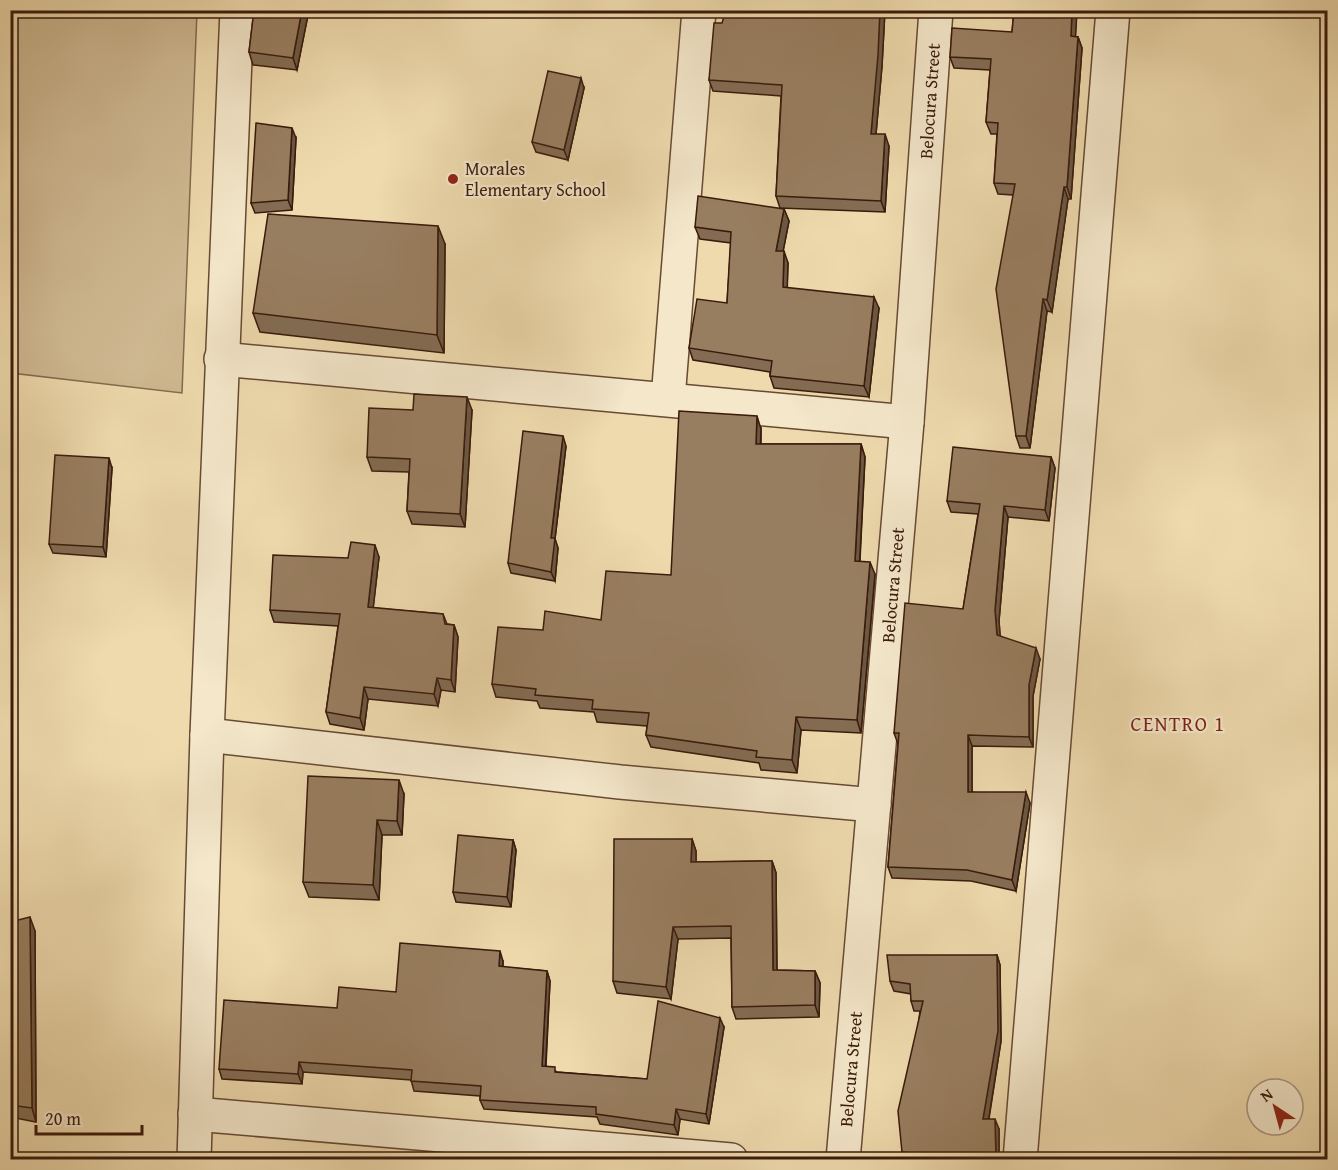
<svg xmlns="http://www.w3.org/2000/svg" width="1338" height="1170" viewBox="0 0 1338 1170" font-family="'Gentium Book Plus',serif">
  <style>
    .green { fill: #cfb992; stroke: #846a4f; stroke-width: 1.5 }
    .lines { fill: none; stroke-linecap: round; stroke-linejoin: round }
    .street-casing { stroke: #674a34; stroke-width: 36 }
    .street { stroke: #f4e7ca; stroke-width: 33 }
    .wall { fill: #836c53; stroke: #3a1a0c; stroke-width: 1.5 }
    .shaded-wall { fill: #6a5843; stroke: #3a1a0c; stroke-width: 1.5 }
    .building { fill: #987e60; stroke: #3a1a0c; stroke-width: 1.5 }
    .poi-dot { fill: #8f2418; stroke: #f4e7ca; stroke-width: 2 }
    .labels { text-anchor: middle; stroke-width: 4.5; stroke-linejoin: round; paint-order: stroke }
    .street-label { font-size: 18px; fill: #3a1a0c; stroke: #f4e7ca }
    .poi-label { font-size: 18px; fill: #3a1a0c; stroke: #f4e7ca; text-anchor: start }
    .neighbourhood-label { font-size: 20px; letter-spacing: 1.5px; fill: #7a1f14; stroke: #f4e7ca }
  </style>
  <rect width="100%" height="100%" fill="#eedaad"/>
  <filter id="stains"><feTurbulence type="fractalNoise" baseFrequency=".00333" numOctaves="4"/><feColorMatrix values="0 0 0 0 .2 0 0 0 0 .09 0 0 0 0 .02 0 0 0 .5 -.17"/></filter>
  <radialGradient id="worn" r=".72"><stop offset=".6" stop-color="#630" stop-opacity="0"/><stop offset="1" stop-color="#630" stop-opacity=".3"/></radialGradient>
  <!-- green -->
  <polygon class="green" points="11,10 197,11 182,393 11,373"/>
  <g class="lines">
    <defs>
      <g id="street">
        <polyline points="221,359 907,422"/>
        <polyline points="668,399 699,10"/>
        <polyline points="207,735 620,782 874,805"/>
        <polyline points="195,1114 731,1160"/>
        <polyline points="194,1160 207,735 237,10"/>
        <polyline points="843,1160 907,422 936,10"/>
        <polyline points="1020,1160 1113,10"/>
      </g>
    </defs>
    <!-- street casing -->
    <use href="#street" class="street-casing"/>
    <!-- street -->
    <use href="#street" class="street"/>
  </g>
  <!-- wall -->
  <g class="wall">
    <polygon points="254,10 309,10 297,70 253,65 249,52"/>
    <polygon points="726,10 885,10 882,66 876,134 889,146 885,212 780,208 776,196 781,96 713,91 709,80"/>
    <polygon points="1014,10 1077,10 1075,37 1078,37 1082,48 1071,199 1068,199 1052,312 1047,311 1030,448 1020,448 1016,436 1013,195 998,194 994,183 997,134 991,134 986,122 990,70 954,68 950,57 1012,32"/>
    <polygon points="584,88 568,160 536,152 532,142"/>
    <polygon points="296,138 292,210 255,213 251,203"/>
    <polygon points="784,209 789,221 783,251 788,263 787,288 879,308 869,397 774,388 770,376 770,372 693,360 689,348 727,303 731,243 700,239 695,227"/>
    <polygon points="445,244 444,353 260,332 253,313"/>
    <polygon points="413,410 472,410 465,527 412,524 407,511 409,472 372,471 367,457"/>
    <polygon points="761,429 761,444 861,444 865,457 860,561 875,574 861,733 801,730 797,773 761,770 759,763 651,747 646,735 647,726 597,722 594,712 540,708 537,701 496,697 492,684 543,630 601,620 671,575"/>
    <polygon points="566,446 555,539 558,548 555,581 511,573 508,563"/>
    <polygon points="1051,457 1055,468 1049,521 1008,517 999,621 1000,636 1040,659 1033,696 1033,747 972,746 972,792 1030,803 1016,891 971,881 892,878 888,867 898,744 894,733 963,609 978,514 951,512 947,501"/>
    <polygon points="112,468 106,557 53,553 49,544"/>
    <polygon points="379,557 373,608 443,614 447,624 454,625 458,637 455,692 441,690 438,706 368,699 364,730 330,724 326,712 338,626 274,622 270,610 348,558"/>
    <polygon points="404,794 402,835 382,835 379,900 309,897 303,882"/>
    <polygon points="692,839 696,851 696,862 772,861 776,873 777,970 815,971 820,983 819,1017 736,1019 732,1007 731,938 678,939 671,999 617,993 613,981"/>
    <polygon points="513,840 516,850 511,907 456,902 453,892"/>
    <polygon points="10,922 35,931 36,1122 10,1117"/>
    <polygon points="997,955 1000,965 1001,1041 989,1119 999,1129 999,1160 904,1160 902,1152 920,1011 914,1011 911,1001 911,994 894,991 890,981"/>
    <polygon points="503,961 503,967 547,971 550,981 546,1066 557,1072 647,1079 724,1027 709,1124 680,1119 678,1135 600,1124 597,1117 484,1109 480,1100 480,1096 414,1091 411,1080 303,1072 302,1084 222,1079 219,1069 337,1008 396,992"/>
  </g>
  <!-- shaded-wall -->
  <g class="shaded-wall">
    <polygon points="302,10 309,10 297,70 293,58"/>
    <polygon points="880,10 885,10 882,66 875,145 871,134"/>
    <polygon points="1072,10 1077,10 1075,48 1071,36"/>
    <polygon points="1078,37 1082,48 1071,199 1067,187"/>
    <polygon points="581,78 584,88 568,160 564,150"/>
    <polygon points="292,128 296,138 292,210 288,200"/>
    <polygon points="885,134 889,146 885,212 881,201"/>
    <polygon points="1064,187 1068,199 1052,312 1047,300"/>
    <polygon points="784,209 789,221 781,262 776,251"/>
    <polygon points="438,226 445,244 444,353 437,335"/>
    <polygon points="784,251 788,263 787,299 783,287"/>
    <polygon points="874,297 879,308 869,397 864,386"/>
    <polygon points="1043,299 1047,311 1030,448 1026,436"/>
    <polygon points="467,397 472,410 465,527 460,514"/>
    <polygon points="757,416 761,429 760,457 756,444"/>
    <polygon points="563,436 566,446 555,539 558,548 555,581 551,572 551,538"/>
    <polygon points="861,444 865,457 859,573 855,561"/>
    <polygon points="1051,457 1055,468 1049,521 1045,510"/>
    <polygon points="109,458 112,468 106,557 103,547"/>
    <polygon points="1004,506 1008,517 999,621 1001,646 997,635 995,610"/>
    <polygon points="375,545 379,557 372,619 368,607"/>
    <polygon points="870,562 875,574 861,733 857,720"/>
    <polygon points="454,625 458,637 455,692 451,680"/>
    <polygon points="1036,648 1040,659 1033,696 1033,747 1029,737 1029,685"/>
    <polygon points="437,678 441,690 438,706 434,694"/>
    <polygon points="364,687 368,699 364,730 360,718"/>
    <polygon points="796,717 801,730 797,773 792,760"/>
    <polygon points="968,735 972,746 972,803 968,792"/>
    <polygon points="399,780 404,794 402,835 397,821"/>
    <polygon points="1026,792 1030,803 1016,891 1012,880"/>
    <polygon points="377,820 382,835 379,900 373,885"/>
    <polygon points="692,839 696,851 696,874 691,862"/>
    <polygon points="513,840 516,850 511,907 507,897"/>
    <polygon points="772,861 776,873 777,982 773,970"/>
    <polygon points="30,917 35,931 36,1122 32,1108"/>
    <polygon points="673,927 678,939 671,999 666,987"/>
    <polygon points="500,951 503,961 502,976 499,966"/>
    <polygon points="997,955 1000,965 1001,1041 987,1129 983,1119"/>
    <polygon points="547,971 550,981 545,1076 542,1066"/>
    <polygon points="815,971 820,983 819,1017 815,1005"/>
    <polygon points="720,1018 724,1027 709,1124 706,1114"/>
    <polygon points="299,1062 303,1072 302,1084 298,1074"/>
    <polygon points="676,1109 680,1119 678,1135 674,1125"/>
    <polygon points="995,1119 999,1129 999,1160 996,1160"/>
  </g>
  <!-- building -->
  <g class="building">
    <polygon points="254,10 302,10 293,58 249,52"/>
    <polygon points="726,10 880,10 878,55 871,134 885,134 881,201 776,196 782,85 709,80 714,23 722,23"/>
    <polygon points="1014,10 1072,10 1071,36 1078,37 1067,187 1064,187 1047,300 1043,299 1026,436 1016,436 996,289 1015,184 994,183 998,123 986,122 991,59 950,57 952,28 1012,32"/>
    <polygon points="548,71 581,78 564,150 532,142"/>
    <polygon points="256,123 292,128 288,200 251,203"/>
    <polygon points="698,196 784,209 776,251 784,251 783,287 874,297 864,386 770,376 772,361 689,348 697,299 727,303 731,232 695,227"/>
    <polygon points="268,214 438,226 437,335 253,313"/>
    <polygon points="414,394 467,397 460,514 407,511 410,459 367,457 369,408 413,410"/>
    <polygon points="679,411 757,416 756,444 861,444 855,561 870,562 857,720 796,717 792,760 756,757 757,751 646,735 649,713 592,709 593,700 535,695 536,689 492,684 498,627 543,630 545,611 601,620 606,571 671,575"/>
    <polygon points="523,431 563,436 551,538 555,538 551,572 508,563"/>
    <polygon points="953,447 1051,457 1045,510 1004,506 995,610 997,635 1036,648 1029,685 1029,737 968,735 968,792 1026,792 1012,880 967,870 888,867 899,733 894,733 905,603 963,609 980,504 947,501"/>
    <polygon points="55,455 109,458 103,547 49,544"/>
    <polygon points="351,542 375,545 368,607 443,614 445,624 454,625 451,680 437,678 434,694 364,687 360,718 326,712 340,614 270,610 273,555 348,558"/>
    <polygon points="308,776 399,780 397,821 377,820 373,885 303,882"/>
    <polygon points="458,835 513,840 507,897 453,892"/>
    <polygon points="614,839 692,839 691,862 772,861 773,970 815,971 815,1005 732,1007 731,926 673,927 666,987 613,981"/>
    <polygon points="30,917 32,1108 10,1105 10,922"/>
    <polygon points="400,943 500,951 499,966 547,971 542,1066 555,1067 555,1072 647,1079 658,1001 720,1018 706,1114 676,1109 674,1125 596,1114 596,1107 480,1100 481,1086 411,1081 412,1070 299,1062 298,1074 219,1069 224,1000 337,1008 339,987 396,992"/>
    <polygon points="887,955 997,955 998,1031 983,1119 995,1119 996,1160 964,1160 902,1152 898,1111 923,1001 911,1001 910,984 890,981"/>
  </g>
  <!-- markers -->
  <circle class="poi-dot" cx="453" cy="179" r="6"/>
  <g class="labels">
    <!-- street labels -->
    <g class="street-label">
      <text transform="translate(930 101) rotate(-86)" y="6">Belocura Street</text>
      <text transform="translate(893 585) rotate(-85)" y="6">Belocura Street</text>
      <text transform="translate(851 1069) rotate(-85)" y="6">Belocura Street</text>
    </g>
    <!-- poi labels -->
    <g class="poi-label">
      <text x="465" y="175">Morales<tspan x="465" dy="21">Elementary School</tspan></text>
    </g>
    <!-- neighbourhood labels -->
    <g class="neighbourhood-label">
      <text x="1178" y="731">CENTRO 1</text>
    </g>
  </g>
  <!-- margin -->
  <rect width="1338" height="1170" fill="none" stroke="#eedaad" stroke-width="36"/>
  <rect x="12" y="12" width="1314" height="1146" fill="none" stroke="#3a1a0c" stroke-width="3"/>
  <rect x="18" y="18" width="1302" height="1134" fill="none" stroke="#3a1a0c" stroke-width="1.5"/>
  <!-- north arrow -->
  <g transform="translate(1275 1107) rotate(324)"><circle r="28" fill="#f4e7ca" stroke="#aa957e" stroke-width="1.5"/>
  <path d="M0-4.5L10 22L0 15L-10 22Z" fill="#8f2418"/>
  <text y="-9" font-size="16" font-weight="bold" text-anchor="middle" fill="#3a1a0c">N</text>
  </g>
  <!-- scale -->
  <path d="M36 1125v9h106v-9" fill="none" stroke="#3a1a0c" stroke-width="3"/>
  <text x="45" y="1125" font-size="18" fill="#3a1a0c" stroke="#f4e7ca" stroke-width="4.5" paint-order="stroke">20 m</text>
  <rect width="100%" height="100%" filter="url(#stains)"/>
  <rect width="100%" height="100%" fill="url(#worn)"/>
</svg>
